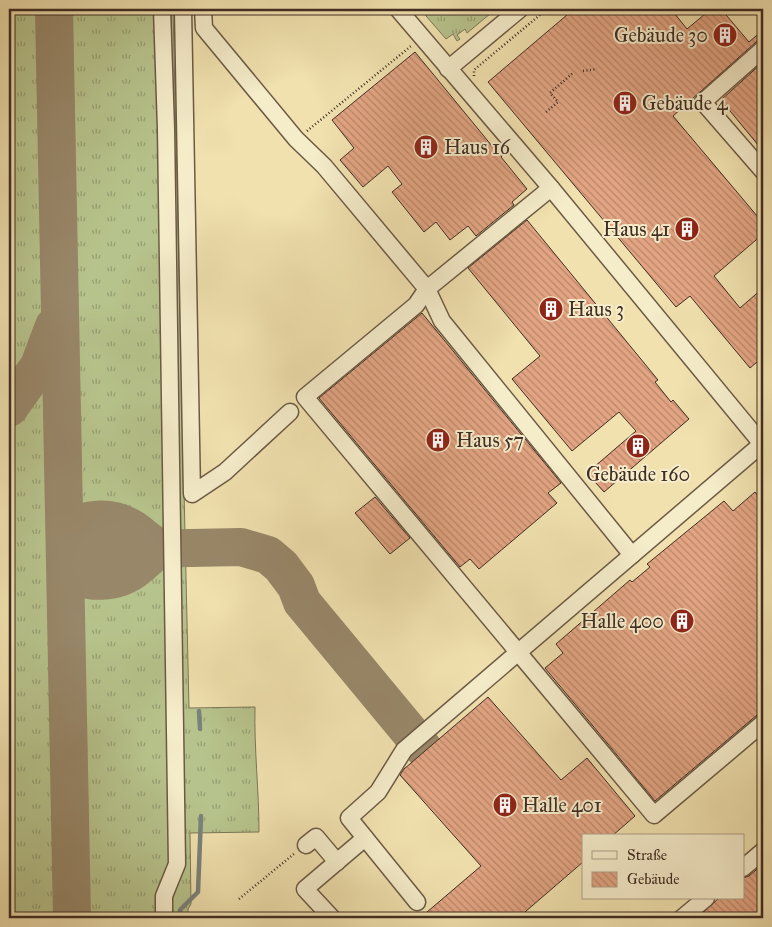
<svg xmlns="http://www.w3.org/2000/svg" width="772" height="927" viewBox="0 0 772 927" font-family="'IM FELL Great Primer',serif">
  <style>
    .grass { fill: url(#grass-tufts); stroke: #7c7858 }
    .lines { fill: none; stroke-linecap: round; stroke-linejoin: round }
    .stream { stroke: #7a827c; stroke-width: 4.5 }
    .taxiway { stroke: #988769; stroke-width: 38 }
    .building { fill: url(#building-back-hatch); stroke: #402d24 }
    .minor-casing { stroke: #6c5a46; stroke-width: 19 }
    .path { stroke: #402d24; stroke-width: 2.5; stroke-dasharray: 1 2.5; stroke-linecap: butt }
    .minor { stroke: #f5ecca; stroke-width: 16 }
    .labels { text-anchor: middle; stroke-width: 4; stroke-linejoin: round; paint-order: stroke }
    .poi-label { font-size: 20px; fill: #402d24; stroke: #f5ecca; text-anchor: start }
  </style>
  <defs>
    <pattern id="grass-tufts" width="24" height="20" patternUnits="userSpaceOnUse" patternTransform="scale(1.25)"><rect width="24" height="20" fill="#b7c38c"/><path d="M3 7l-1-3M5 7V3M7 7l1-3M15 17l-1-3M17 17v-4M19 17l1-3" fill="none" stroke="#969f72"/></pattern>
    <pattern id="building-back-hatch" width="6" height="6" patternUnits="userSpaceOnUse" patternTransform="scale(1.25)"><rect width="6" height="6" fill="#e2a482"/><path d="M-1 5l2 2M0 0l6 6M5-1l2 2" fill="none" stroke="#b9866a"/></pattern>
  </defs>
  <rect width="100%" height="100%" fill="#f0e1ae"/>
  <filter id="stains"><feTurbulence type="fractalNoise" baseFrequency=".004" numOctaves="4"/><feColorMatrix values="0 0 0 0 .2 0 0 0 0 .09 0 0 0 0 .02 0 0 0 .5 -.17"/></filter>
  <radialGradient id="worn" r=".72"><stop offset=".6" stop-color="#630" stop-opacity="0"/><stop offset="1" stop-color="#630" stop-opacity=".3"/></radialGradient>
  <!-- grass -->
  <g class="grass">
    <path d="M9,9H173L189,708L255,707C254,749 259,790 259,832L190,833L191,904L188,909V918H9Z"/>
    <polygon points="420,9 496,9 467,33 465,29 457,35 460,39 457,41 453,34 446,39"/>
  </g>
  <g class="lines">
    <!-- stream -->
    <g class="stream">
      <polyline points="199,711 200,729"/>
      <polyline points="180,918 180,910 198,892 201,816"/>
    </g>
    <!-- taxiway -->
    <g class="taxiway">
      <polyline points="54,9 72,918"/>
      <polyline points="9,408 39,366 54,326"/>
      <path d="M65,535C80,515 113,516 133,529C144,536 150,545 163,548"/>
      <path d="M66,569C85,586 118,584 138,567C147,560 152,553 163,548"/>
      <polyline points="66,571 71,562 89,550 241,547 268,555 281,566 296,586 302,602 423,748"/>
    </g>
  </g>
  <!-- building -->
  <g class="building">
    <polygon points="574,9 671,9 687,29 711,9 721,9 749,42 763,30 763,39 756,42 673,116 763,223 763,234 714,276 740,308 763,288 763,357 750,368 690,296 676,307 488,82"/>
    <polygon points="415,52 492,146 495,143 504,154 501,157 527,189 512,202 514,205 476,236 468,226 450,240 436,222 424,232 392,192 402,184 388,166 363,187 340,160 354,148 332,120"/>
    <polygon points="763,62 763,151 721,100"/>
    <polygon points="527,220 658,380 655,382 671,402 673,400 689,419 604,492 587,473 636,431 619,412 572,451 512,379 540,356 468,268"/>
    <polygon points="422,313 561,483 548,493 557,503 479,569 470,559 460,567 319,398"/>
    <polygon points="755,492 763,502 763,713 757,715 655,801 545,668 563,653 556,644 630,580 632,582 650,567 647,564 724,501 733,511"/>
    <polygon points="375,497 410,538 390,554 355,513"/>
    <polygon points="488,697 561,780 587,758 635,816 612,836 583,836 583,862 518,918 420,918 481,866 400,775 404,769"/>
    <polygon points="763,864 763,918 697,918 719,898 743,898 743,878 749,876"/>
  </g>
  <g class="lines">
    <defs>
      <g id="minor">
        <polyline points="162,9 166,129 177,864 164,896 164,918"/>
        <polyline points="183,9 192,494 225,472 290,412"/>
        <polyline points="203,9 204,28 296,139 324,166 427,289 442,321 632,555"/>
        <polyline points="398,9 551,188 762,444"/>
        <polyline points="763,49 703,102 763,171"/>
        <polyline points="448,69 520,9"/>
        <polyline points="551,188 427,289 416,305 305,397 654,815 763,723"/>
        <polyline points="306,845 316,837 337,862"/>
        <polyline points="743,868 763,851"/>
        <polyline points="417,902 349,818 378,792 404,750 763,443"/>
        <polyline points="332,918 305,889 365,838"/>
        <polyline points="682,918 706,898"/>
      </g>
    </defs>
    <!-- minor casing -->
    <use href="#minor" class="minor-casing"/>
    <!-- path -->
    <g class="path">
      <polyline points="583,71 597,69"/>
      <polyline points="474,76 474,70 547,9"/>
      <polyline points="546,112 558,102 550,93 574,72"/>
      <polyline points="307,131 411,46"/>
      <polyline points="239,899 295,853"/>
    </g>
    <!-- minor -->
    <use href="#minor" class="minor"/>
  </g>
  <!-- icons -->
  <defs>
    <symbol id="building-disc" viewBox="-11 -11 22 22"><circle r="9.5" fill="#8f2418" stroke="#f5ecca"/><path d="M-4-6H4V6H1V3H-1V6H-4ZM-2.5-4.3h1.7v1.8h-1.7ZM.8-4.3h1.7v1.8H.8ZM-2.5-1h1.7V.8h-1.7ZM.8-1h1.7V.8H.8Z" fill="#fff"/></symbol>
  </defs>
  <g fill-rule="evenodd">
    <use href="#building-disc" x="711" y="21" width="28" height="28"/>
    <use href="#building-disc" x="611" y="89" width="28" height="28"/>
    <use href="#building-disc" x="412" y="133" width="28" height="28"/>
    <use href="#building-disc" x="673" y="215" width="28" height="28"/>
    <use href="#building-disc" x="537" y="295" width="28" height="28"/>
    <use href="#building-disc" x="424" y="426" width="28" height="28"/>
    <use href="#building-disc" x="624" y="432" width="28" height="28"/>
    <use href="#building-disc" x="668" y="607" width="28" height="28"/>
    <use href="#building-disc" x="491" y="791" width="28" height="28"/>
  </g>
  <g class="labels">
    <!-- poi labels -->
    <g class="poi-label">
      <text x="708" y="42" text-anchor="end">Gebäude 30</text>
      <text x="642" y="110">Gebäude 4</text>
      <text x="444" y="154">Haus 16</text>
      <text x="670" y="236" text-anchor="end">Haus 41</text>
      <text x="568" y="316">Haus 3</text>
      <text x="456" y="447">Haus 57</text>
      <text x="638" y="481" text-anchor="middle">Gebäude 160</text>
      <text x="664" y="628" text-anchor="end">Halle 400</text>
      <text x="522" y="812">Halle 401</text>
    </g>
  </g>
  <!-- margin -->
  <rect width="772" height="927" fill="none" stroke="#f0e1ae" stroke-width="30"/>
  <rect x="10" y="10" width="752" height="907" fill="none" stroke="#402d24" stroke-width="2.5"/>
  <rect x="15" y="15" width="742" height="897" fill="none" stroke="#402d24"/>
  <!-- legend -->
  <rect x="582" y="834" width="162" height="65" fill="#f5ecca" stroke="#ada088"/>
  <rect x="592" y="851" width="25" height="8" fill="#f5ecca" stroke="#ada088"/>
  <text x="627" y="860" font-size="15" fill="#402d24">Straße</text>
  <rect x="592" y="872" width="25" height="15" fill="url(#building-back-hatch)" stroke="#ada088"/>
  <text x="627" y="884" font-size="15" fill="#402d24">Gebäude</text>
  <rect width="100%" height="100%" filter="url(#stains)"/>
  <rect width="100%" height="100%" fill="url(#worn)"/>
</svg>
